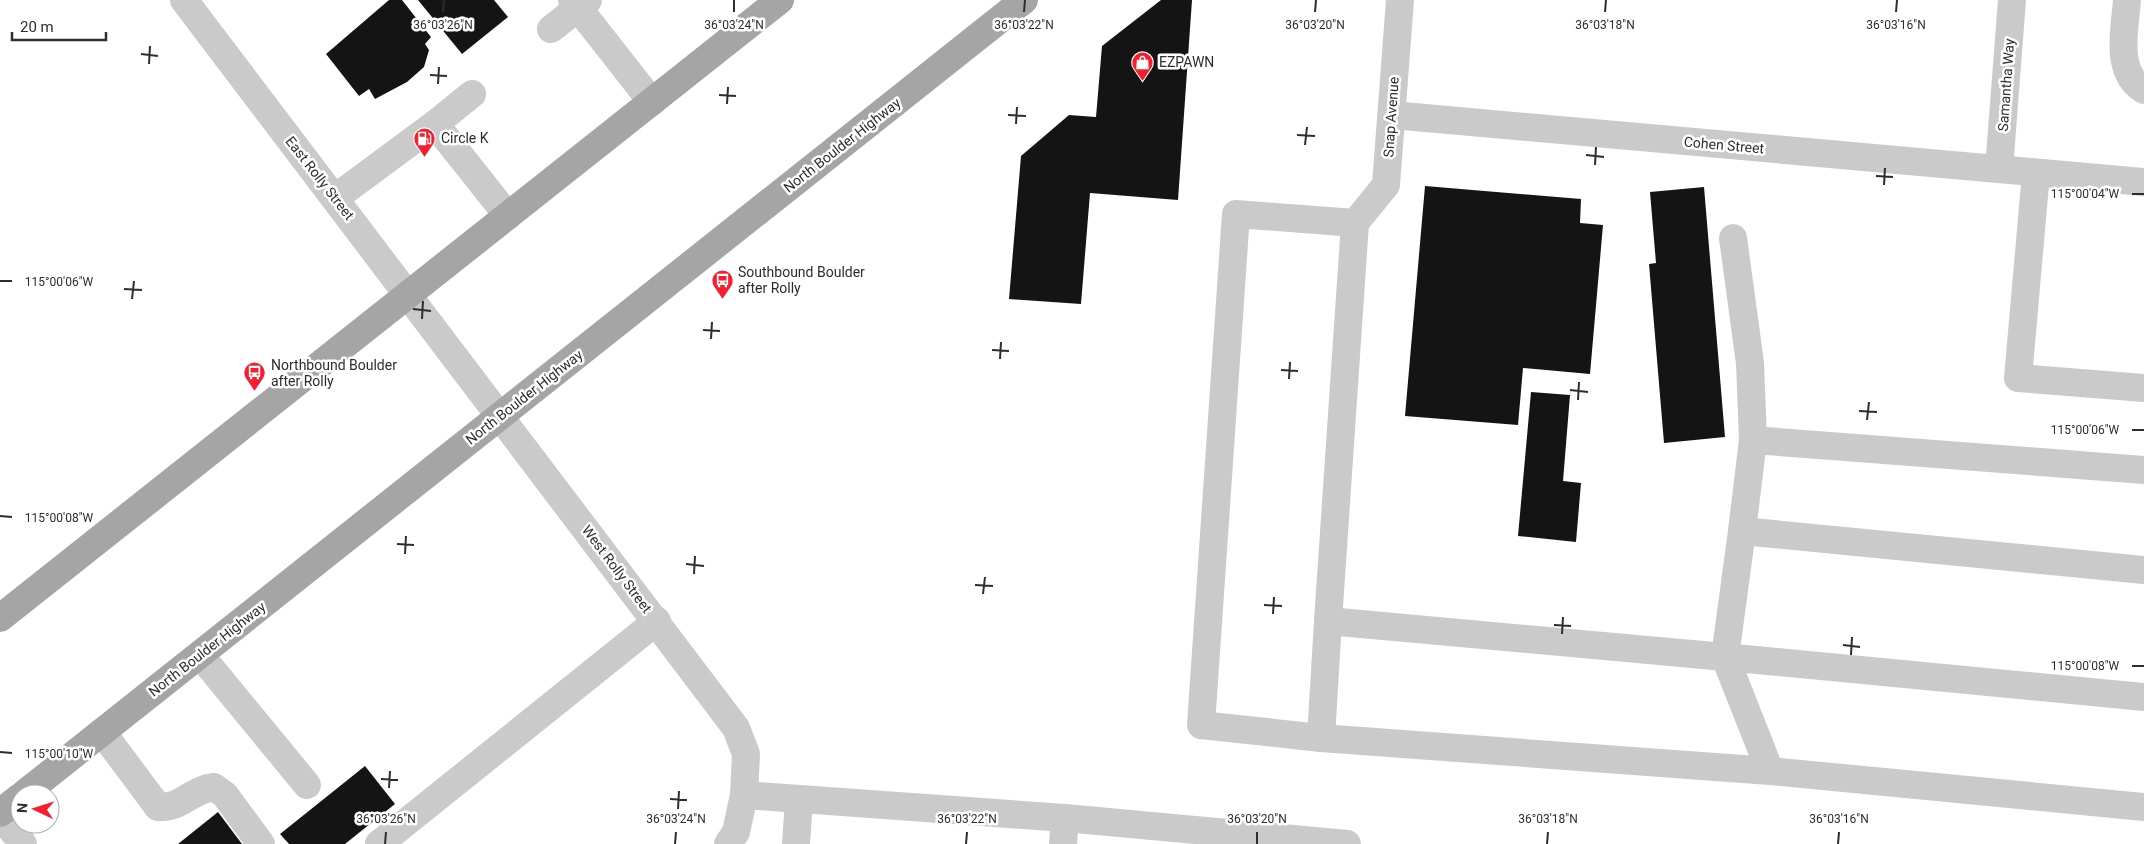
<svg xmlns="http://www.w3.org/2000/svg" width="2144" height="844" viewBox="0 0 2144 844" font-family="Roboto,sans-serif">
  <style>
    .building { fill: #141414 }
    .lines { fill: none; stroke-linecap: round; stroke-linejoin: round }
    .minor { stroke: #cacaca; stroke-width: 28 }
    .major { stroke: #a5a5a5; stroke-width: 28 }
    .ticks { fill: none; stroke: #2d2d2d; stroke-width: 2 }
    .labels { text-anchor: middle; stroke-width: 5; stroke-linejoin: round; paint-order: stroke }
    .poi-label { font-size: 14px; fill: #2d2d2d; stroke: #fff; text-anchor: start }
    .street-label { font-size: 14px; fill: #2d2d2d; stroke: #fff }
    .ticks-label { font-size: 12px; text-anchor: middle; fill: #2d2d2d; stroke: #fff; stroke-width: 5; stroke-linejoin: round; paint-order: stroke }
  </style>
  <rect width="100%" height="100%" fill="#fff"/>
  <!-- building -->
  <g class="building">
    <polygon points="389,0 402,0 431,37 425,44 429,50 424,67 407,82 375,99 369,89 359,96 326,54"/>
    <polygon points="418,0 494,0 508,17 462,54"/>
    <polygon points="1161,0 1192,0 1178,200 1090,193 1081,304 1009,299 1021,156 1069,115 1096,117 1102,46"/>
    <polygon points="1425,186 1581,199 1580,223 1603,225 1590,374 1523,368 1518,425 1405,416"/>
    <polygon points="1704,187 1725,437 1664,443 1649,264 1656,263 1650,192"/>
    <polygon points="1531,392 1570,395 1563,481 1581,483 1576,542 1518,536"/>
    <polygon points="365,766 395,804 345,844 289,844 280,834"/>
    <polygon points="218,812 242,844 178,844"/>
  </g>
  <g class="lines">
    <!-- minor -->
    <g class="minor">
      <polyline points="184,0 736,728 746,754 744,795 736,832 728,844"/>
      <polyline points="572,0 652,102"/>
      <path d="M2127,0C2125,29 2114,72 2144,90"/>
      <polyline points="551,29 588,0"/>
      <polyline points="1392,115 2144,182"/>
      <polyline points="435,124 472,94"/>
      <polyline points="1999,169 2012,0"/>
      <polyline points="2036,173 2018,378 2144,388"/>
      <polyline points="335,198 435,124 508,216"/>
      <polyline points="1355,223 1386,185 1400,0"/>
      <polyline points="1733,238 1750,363 1753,440 2144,470"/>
      <polyline points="1753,440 1742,531 2144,570"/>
      <polyline points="1742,531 1725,657 2144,697"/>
      <polyline points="200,655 307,785"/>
      <path d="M102,732L158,807C183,808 190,790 214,787L225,795L261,844"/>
      <polyline points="1321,738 1201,725 1236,214 1355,223 1328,621"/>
      <polyline points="1770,771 1725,657 1328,621 1321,738 1770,771 2144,807"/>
      <polyline points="744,795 1065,818 1063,844"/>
      <polyline points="0,815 23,844"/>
      <polyline points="1065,818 1347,844"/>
      <polyline points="379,844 657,621"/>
      <polyline points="796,844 799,800"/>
    </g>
    <!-- major -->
    <g class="major">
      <polyline points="0,618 780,0"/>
      <polyline points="24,794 1024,0"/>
      <polyline points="0,813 20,797"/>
    </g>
  </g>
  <!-- ticks -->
  <path class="ticks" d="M443,12L444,0M734,12V0M1024,12L1025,0M1315,12L1316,0M1605,12L1606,0M1896,12L1897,0M141,54L158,56M149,64L150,46M430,75L447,76M438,84L439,67M719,95L736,96M727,104L728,87M1008,115L1026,116M1016,124L1017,107M1297,135L1315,136M1305,145L1307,127M1586,155L1604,157M1595,165L1596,147M1876,176L1893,177M1884,185L1885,168M2132,194H2144M0,281H12M124,289L142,290M132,299L134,281M413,309L431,311M422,319L423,301M703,330L720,331M711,339L712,322M992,350L1009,351M1000,359L1001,342M1281,370L1298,371M1289,379L1290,362M1570,390L1588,392M1578,400L1579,382M1859,411L1877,412M1867,420L1869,402M2132,430H2144M0,516L12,517M397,544L414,545M405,554L406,536M686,564L704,566M694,574L695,556M975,585L993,586M983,594L985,577M1264,605L1282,606M1273,614L1274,597M1554,625L1571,626M1562,634L1563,617M1843,645L1860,647M1851,655L1852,637M2132,666H2144M0,752L12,753M381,779L398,780M389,788L390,771M670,799L687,800M678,809L679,791M385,844L386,832M675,844L676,832M966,844L967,832M1257,844V832M1547,844L1548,832M1838,844L1839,832"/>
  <!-- icons -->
  <defs>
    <symbol id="shop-pin" viewBox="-11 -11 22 30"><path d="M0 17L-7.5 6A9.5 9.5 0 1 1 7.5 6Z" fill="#f61e2e" stroke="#fff"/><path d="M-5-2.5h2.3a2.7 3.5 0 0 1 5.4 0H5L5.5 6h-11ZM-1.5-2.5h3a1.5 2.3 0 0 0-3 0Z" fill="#fff"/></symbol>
    <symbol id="fuel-pin" viewBox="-11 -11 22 30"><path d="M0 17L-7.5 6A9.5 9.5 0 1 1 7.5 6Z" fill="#f61e2e" stroke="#fff"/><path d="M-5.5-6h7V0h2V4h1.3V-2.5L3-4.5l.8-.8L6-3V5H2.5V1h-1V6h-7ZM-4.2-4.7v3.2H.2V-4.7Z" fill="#fff"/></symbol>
    <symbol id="bus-pin" viewBox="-11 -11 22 30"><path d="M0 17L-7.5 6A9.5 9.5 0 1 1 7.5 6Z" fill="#f61e2e" stroke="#fff"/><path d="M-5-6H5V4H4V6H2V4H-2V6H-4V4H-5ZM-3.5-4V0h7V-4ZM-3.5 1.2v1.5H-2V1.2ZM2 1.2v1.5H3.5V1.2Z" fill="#fff"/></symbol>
  </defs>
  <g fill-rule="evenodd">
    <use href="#shop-pin" x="1130" y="50" width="25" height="34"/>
    <use href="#fuel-pin" x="412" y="126" width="25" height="34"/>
    <use href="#bus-pin" x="710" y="268" width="25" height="34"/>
    <use href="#bus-pin" x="242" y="360" width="25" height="34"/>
  </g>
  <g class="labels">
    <!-- poi labels -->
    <g class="poi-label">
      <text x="1159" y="67">EZPAWN</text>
      <text x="441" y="143">Circle K</text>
      <text x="738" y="277">Southbound Boulder<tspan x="738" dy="16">after Rolly</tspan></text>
      <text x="271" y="370">Northbound Boulder<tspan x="271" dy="16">after Rolly</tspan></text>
    </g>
    <!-- street labels -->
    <g class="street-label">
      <text transform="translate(2006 85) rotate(-86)" y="5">Samantha Way</text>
      <text transform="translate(1391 117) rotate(-86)" y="5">Snap Avenue</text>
      <text transform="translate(842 145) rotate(-38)" y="5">North Boulder Highway</text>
      <text transform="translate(1724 145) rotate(5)" y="5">Cohen Street</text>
      <text transform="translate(320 178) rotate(52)" y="5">East Rolly Street</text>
      <text transform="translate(524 397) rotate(-38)" y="5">North Boulder Highway</text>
      <text transform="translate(617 569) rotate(53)" y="5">West Rolly Street</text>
      <text transform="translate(207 649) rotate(-38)" y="5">North Boulder Highway</text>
    </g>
  </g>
  <g class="ticks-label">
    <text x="443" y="29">36°03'26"N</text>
    <text x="734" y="29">36°03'24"N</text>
    <text x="1024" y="29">36°03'22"N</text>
    <text x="1315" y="29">36°03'20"N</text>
    <text x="1605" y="29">36°03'18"N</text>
    <text x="1896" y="29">36°03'16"N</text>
    <text x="2085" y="198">115°00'04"W</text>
    <text x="59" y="286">115°00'06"W</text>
    <text x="2085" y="434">115°00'06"W</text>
    <text x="59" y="522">115°00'08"W</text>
    <text x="2085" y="670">115°00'08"W</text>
    <text x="59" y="758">115°00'10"W</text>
    <text x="386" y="823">36°03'26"N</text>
    <text x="676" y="823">36°03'24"N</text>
    <text x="967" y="823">36°03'22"N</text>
    <text x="1257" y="823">36°03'20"N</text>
    <text x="1548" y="823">36°03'18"N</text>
    <text x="1839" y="823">36°03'16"N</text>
  </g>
  <!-- north arrow -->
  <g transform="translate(35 809) rotate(274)"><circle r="24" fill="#ffffff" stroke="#ababab"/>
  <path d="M0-4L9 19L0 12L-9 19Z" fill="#f61e2e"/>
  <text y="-8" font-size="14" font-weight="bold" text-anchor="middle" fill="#2d2d2d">N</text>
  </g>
  <!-- scale -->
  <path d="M12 32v8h94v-8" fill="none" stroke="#2d2d2d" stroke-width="2.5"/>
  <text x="20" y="32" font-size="15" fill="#2d2d2d" stroke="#ffffff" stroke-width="4" paint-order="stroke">20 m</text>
</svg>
